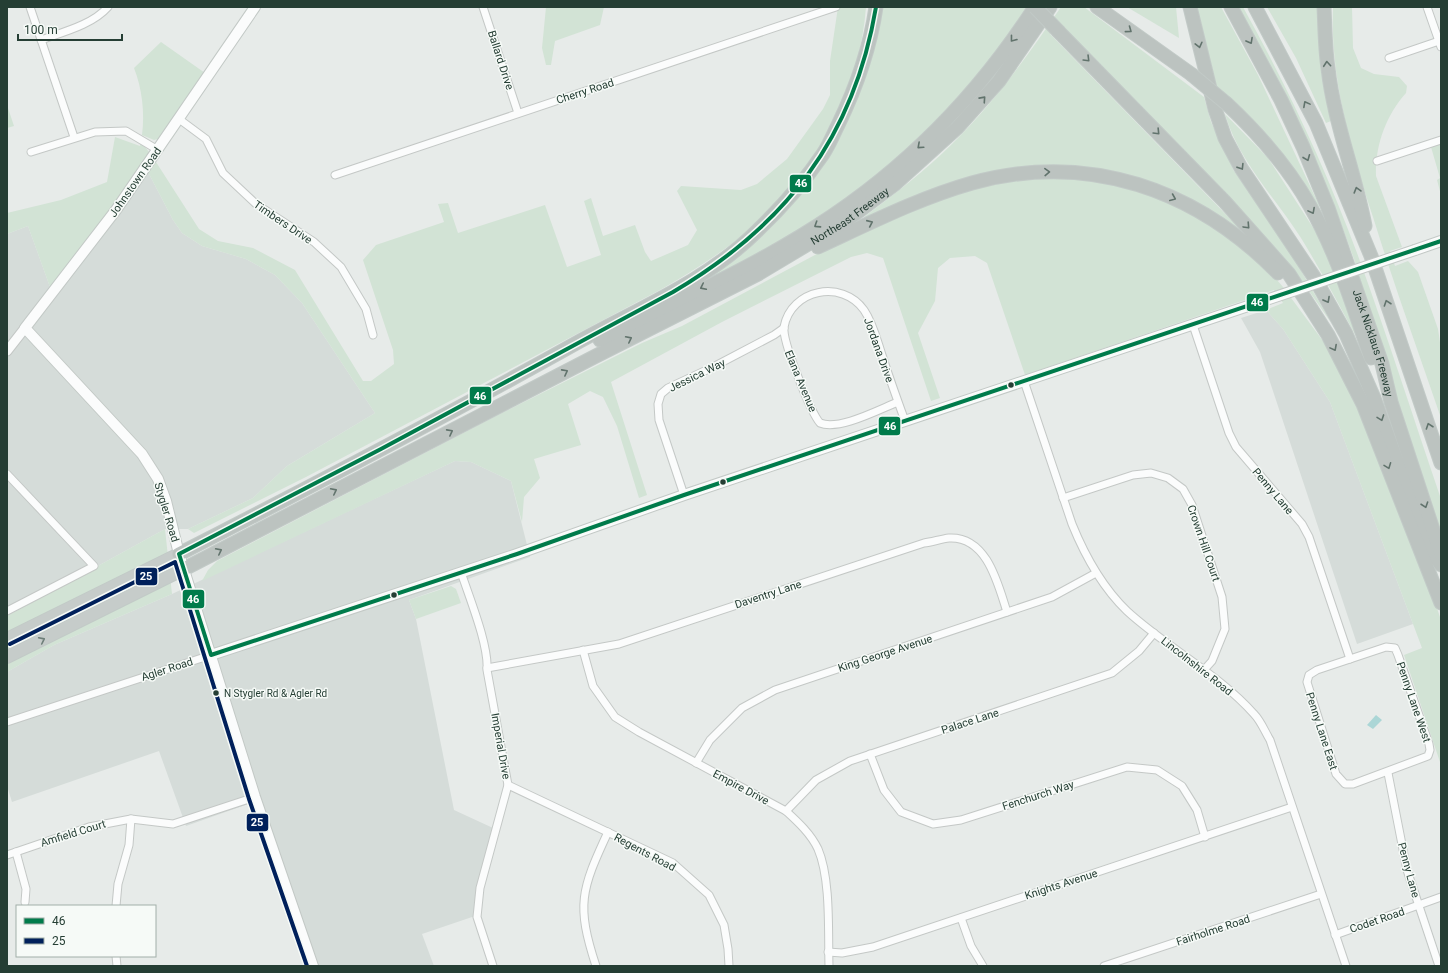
<svg xmlns="http://www.w3.org/2000/svg" width="1448" height="973" viewBox="0 0 1448 973" font-family="Roboto,sans-serif">
  <style>
    .built { fill: #d5dcd9 }
    .green { fill: #d2e3d5 }
    .water { fill: #abd6d6 }
    .lines { fill: none; stroke-linecap: round; stroke-linejoin: round }
    .minor-casing { stroke: #c4c8c6; stroke-width: 9 }
    .tertiary-casing { stroke: #c4c8c6; stroke-width: 11 }
    .secondary-casing { stroke: #c3c9c6; stroke-width: 12 }
    .trunk-casing { stroke: #c2cac7; stroke-width: 14 }
    .motorway-casing { stroke: #c2cac7; stroke-width: 15 }
    .minor { stroke: #fbfcfc; stroke-width: 7 }
    .tertiary { stroke: #fbfcfc; stroke-width: 9 }
    .secondary { stroke: #fbfcfc; stroke-width: 10 }
    .trunk { stroke: #c6ccca; stroke-width: 12 }
    .motorway { stroke: #bcc3c0; stroke-width: 13 }
    .secondary-bridge-casing { stroke: #c3c9c6; stroke-width: 12; stroke-linecap: butt }
    .motorway-bridge-casing { stroke: #c2cac7; stroke-width: 15; stroke-linecap: butt }
    .secondary-bridge { stroke: #fbfcfc; stroke-width: 10 }
    .motorway-bridge { stroke: #bcc3c0; stroke-width: 13 }
    .bus-1-casing { stroke: #f6faf7; stroke-width: 7 }
    .bus-2-casing { stroke: #f6faf7; stroke-width: 7 }
    .bus-1 { stroke: #007b4b; stroke-width: 4 }
    .bus-2 { stroke: #00205b; stroke-width: 4 }
    .oneway { stroke: #61736c }
    .oneway2 { stroke: #6d7e78 }
    .bus-dot { fill: #253e34; stroke: #f6faf7; stroke-width: 1.5 }
    .labels { text-anchor: middle; stroke-width: 3; stroke-linejoin: round; paint-order: stroke }
    .bus-label { font-size: 10px; fill: #253e34; stroke: #f6faf7; text-anchor: start }
    .street-label { font-size: 11px; fill: #253e34; stroke: #f6faf7 }
    .line-badge { stroke: #f6faf7; stroke-width: 1.5 }
    .badge-label { font-size: 11px; text-anchor: middle; font-weight: bold; fill: #fff }
  </style>
  <rect width="100%" height="100%" fill="#e7ebe9"/>
  <!-- built -->
  <g class="built">
    <polygon points="142,166 148,172 173,220 182,233 202,246 246,259 275,275 302,303 375,413 287,466 253,498 188,529 165,529 7,616 7,234 28,226 50,287"/>
    <polygon points="1266,310 1283,329 1330,402 1413,624 1357,644 1260,352 1241,318"/>
    <polygon points="455,461 471,462 511,481 530,557 409,600 416,619 454,810 493,828 475,916 422,934 434,966 309,966 251,803 186,826 159,751 12,802 7,786 7,672 54,645 172,594"/>
  </g>
  <!-- green -->
  <g class="green">
    <polygon points="546,7 604,7 600,25 555,41 551,65 546,65 542,48"/>
    <path d="M838,7H866C860,89 817,172 755,225C725,251 693,271 660,290L306,477L194,533L188,529L253,498L287,466L375,413L302,303L275,275L246,259L202,246L182,233L173,220L148,172L156,162L199,229L218,241L253,248L295,270L363,381H371L394,364L393,350L363,260L376,245L444,222L438,204L448,203L458,233L545,205L567,267L601,255L584,201L591,198L603,236L635,225L645,252L651,261L688,245L697,230L677,191L681,186L741,190L757,184L787,159L823,109L830,95V61Z"/>
    <path d="M883,7H1025L1029,11L976,82L893,165L813,223L680,296C712,273 746,252 774,224C837,162 866,92 883,7Z"/>
    <path d="M1061,7H1084L1204,97L1211,122L1234,171L1285,243L1332,324L1302,281L1256,227L1057,22L1050,34L1241,230L1239,232L1158,188L1036,169L866,220L864,217C895,194 926,170 953,143C995,102 1028,55 1061,7Z"/>
    <polygon points="1127,7 1176,7 1179,38"/>
    <polygon points="1197,7 1221,7 1258,75 1319,205 1318,208 1281,152 1263,131 1217,88"/>
    <path d="M1238,7H1243C1287,86 1326,169 1357,253C1387,335 1413,417 1441,499V534L1391,386L1354,259L1337,213L1279,83Z"/>
    <polygon points="1267,7 1320,7 1322,64 1331,121 1326,123 1296,58"/>
    <path d="M1333,7H1352L1353,48L1361,68L1374,74L1399,77L1407,86L1406,93C1386,115 1375,146 1376,176L1402,247L1390,251L1395,266L1408,261L1418,272L1438,329L1441,349V418C1418,351 1394,285 1373,217C1351,149 1330,79 1333,7Z"/>
    <path d="M161,42L205,73L158,139L154,140L142,135C145,113 142,88 134,68Z"/>
    <polygon points="7,105 14,126 7,128"/>
    <path d="M1225,114L1268,158L1323,243L1359,342C1340,307 1322,272 1301,238C1275,197 1239,162 1225,114Z"/>
    <polygon points="115,137 140,146 141,142 149,152 148,156 99,227 50,287 28,226 7,234 7,213 61,200 107,182"/>
    <polygon points="1441,144 1441,195 1437,180 1440,178 1431,147"/>
    <polygon points="1026,178 1071,178 1100,181 1133,189 1177,205 1207,221 1266,267 1283,287 1337,360 1362,407 1410,530 1441,620 1441,765 1404,655 1422,648 1330,402 1283,329 1266,310 1283,303 1274,290 1025,375 987,263 975,256 950,258 938,268 935,301 918,333 940,398 931,401 883,258 867,253 851,257 722,322 611,382 647,495 639,498 617,426 603,397 590,391 568,404 581,445 534,459 540,478 524,497 522,522 511,481 471,462 455,461 202,581 208,570 217,561 494,417 642,343 682,326 828,248 883,222 956,193"/>
    <polygon points="165,529 172,594 54,645 7,672 7,616"/>
    <polygon points="451,586 456,589 461,603 416,619 409,600"/>
  </g>
  <!-- water -->
  <polygon class="water" points="1376,715 1382,720 1373,729 1367,725"/>
  <g class="lines">
    <defs>
      <g id="minor">
        <polyline points="30,7 74,137"/>
        <polyline points="483,7 518,113"/>
        <polyline points="1427,7 1441,47"/>
        <path d="M41,40C63,32 92,25 108,7"/>
        <polyline points="1389,58 1439,41"/>
        <polyline points="179,119 206,139 223,173 256,204 314,242 341,267 366,309 373,335"/>
        <polyline points="31,152 95,132 126,131 158,150"/>
        <polyline points="1377,161 1441,140"/>
        <polyline points="335,175 836,7"/>
        <polyline points="1193,325 1229,433 1236,447 1302,524 1309,537 1350,659"/>
        <path d="M1024,381L1072,524C1085,556 1102,587 1127,611C1166,647 1220,675 1254,714C1261,721 1265,732 1270,740L1346,966"/>
        <path d="M898,402C880,409 839,431 820,423C811,413 782,341 784,327C791,289 842,279 864,310C873,323 877,340 882,355C889,377 897,399 905,421"/>
        <polyline points="7,474 94,566 7,611"/>
        <polyline points="684,495 659,420 658,404 661,394 668,388 713,367 774,335 784,328"/>
        <polyline points="1063,498 1133,475 1151,473 1168,478 1183,489 1192,505 1222,597 1225,629 1212,661 1203,671"/>
        <path d="M461,572C469,597 489,645 487,670L508,785L480,888L477,917L493,966"/>
        <polygon points="1386,647 1395,648 1398,655 1429,744 1430,750 1428,756 1353,784 1345,784 1336,774 1307,682 1309,675 1317,670"/>
        <path d="M583,650L593,686L615,717L639,732L786,811C798,822 811,834 818,849C831,879 828,933 829,966"/>
        <path d="M487,668L619,644L924,543C932,542 941,539 949,538C987,536 998,584 1007,612"/>
        <polyline points="7,722 211,655"/>
        <polyline points="870,754 884,790 901,812 933,824 961,820 1127,767 1157,770 1182,786 1197,810 1205,837"/>
        <polyline points="696,763 710,740 742,708 775,690 1052,597 1096,573"/>
        <polyline points="1388,773 1407,870 1439,966"/>
        <polyline points="508,785 673,863 709,895 724,925 728,949 729,966"/>
        <polyline points="786,811 816,780 850,761 1112,673 1139,651 1154,633"/>
        <polyline points="16,852 26,889 25,902"/>
        <polyline points="7,855 89,827 131,819 173,824 255,797"/>
        <polyline points="116,906 118,884 129,845 131,819"/>
        <polyline points="961,918 971,946 983,966"/>
        <polyline points="1335,935 1441,897"/>
        <polyline points="828,952 842,953 873,947 1292,807"/>
        <polyline points="116,956 117,966"/>
        <path d="M596,966C576,905 581,890 608,832"/>
        <polyline points="1104,966 1321,894"/>
      </g>
      <polyline id="tertiary" points="7,351 25,328"/>
      <g id="secondary">
        <polyline points="255,7 116,210 25,328 142,454 158,479 166,501 179,554 255,797 313,966"/>
        <polyline points="1415,250 1441,241"/>
        <polyline points="211,655 517,554 684,495 1266,300"/>
      </g>
      <g id="trunk">
        <polyline points="7,639 179,554"/>
        <polyline points="7,657 184,569"/>
      </g>
      <g id="motorway">
        <polyline points="1097,7 1191,74"/>
        <polyline points="1190,7 1215,109 1225,138 1241,168 1314,277 1346,334 1374,398 1428,546 1441,565"/>
        <path id="s1" d="M1231,7L1281,100L1303,147L1328,208L1382,364L1391,402L1441,554"/>
        <polyline points="1255,7 1316,123 1371,256 1441,463"/>
        <path d="M1324,7C1325,27 1325,48 1328,68C1334,122 1355,173 1365,226"/>
        <polyline points="1059,32 1225,202 1289,274 1328,335 1363,404 1441,603"/>
        <path d="M1227,104C1259,134 1288,167 1310,206C1337,253 1353,307 1371,358"/>
        <path d="M818,247C868,224 919,198 972,183C1088,151 1196,189 1278,273"/>
        <path d="M600,340C667,306 737,275 801,236C897,178 975,100 1035,7"/>
        <path d="M179,554C314,485 448,415 580,341C640,308 708,280 757,231C781,208 804,182 823,154C829,145 833,135 838,125C856,88 870,49 876,7"/>
        <path id="s2" d="M184,569L594,357L758,274L843,223L895,184L957,128L999,81L1050,7"/>
      </g>
    </defs>
    <!-- minor casing -->
    <use href="#minor" class="minor-casing"/>
    <!-- tertiary casing -->
    <use href="#tertiary" class="tertiary-casing"/>
    <!-- secondary casing -->
    <use href="#secondary" class="secondary-casing"/>
    <!-- trunk casing -->
    <use href="#trunk" class="trunk-casing"/>
    <!-- motorway casing -->
    <use href="#motorway" class="motorway-casing"/>
    <!-- minor -->
    <use href="#minor" class="minor"/>
    <!-- tertiary -->
    <use href="#tertiary" class="tertiary"/>
    <!-- secondary -->
    <use href="#secondary" class="secondary"/>
    <!-- trunk -->
    <use href="#trunk" class="trunk"/>
    <!-- motorway -->
    <use href="#motorway" class="motorway"/>
    <defs>
      <polyline id="secondary-bridge" points="1266,300 1415,250"/>
      <g id="motorway-bridge">
        <polyline points="1035,7 1059,32"/>
        <polyline points="1191,74 1227,104"/>
      </g>
    </defs>
    <!-- secondary-bridge casing -->
    <use href="#secondary-bridge" class="secondary-bridge-casing"/>
    <!-- motorway-bridge casing -->
    <use href="#motorway-bridge" class="motorway-bridge-casing"/>
    <!-- secondary-bridge -->
    <use href="#secondary-bridge" class="secondary-bridge"/>
    <!-- motorway-bridge -->
    <use href="#motorway-bridge" class="motorway-bridge"/>
    <defs>
      <path id="bus-1" d="M876,7C854,138 785,226 673,292L381,449L179,554L211,655L517,554L684,495L1441,241"/>
      <polyline id="bus-2" points="10,644 175,562 249,799 307,966"/>
    </defs>
    <!-- bus-1 casing -->
    <use href="#bus-1" class="bus-1-casing"/>
    <!-- bus-2 casing -->
    <use href="#bus-2" class="bus-2-casing"/>
    <!-- bus-1 -->
    <use href="#bus-1" class="bus-1"/>
    <!-- bus-2 -->
    <use href="#bus-2" class="bus-2"/>
  </g>
  <!-- one-way arrows -->
  <defs><path id="oneway-chevron" d="M-2-3.5L2.5 0L-2 3.5" fill="none" stroke-width="1.6" stroke-linecap="round" stroke-linejoin="round"/></defs>
  <g class="oneway">
    <use href="#oneway-chevron" transform="translate(1129 30) rotate(36)"/>
    <use href="#oneway-chevron" transform="translate(1013 39) rotate(128)"/>
    <use href="#oneway-chevron" transform="translate(1250 41) rotate(61)"/>
    <use href="#oneway-chevron" transform="translate(1199 45) rotate(76)"/>
    <use href="#oneway-chevron" transform="translate(1087 59) rotate(45)"/>
    <use href="#oneway-chevron" transform="translate(1327 64) rotate(-95)"/>
    <use href="#oneway-chevron" transform="translate(983 99) rotate(-48)"/>
    <use href="#oneway-chevron" transform="translate(1306 104) rotate(-118)"/>
    <use href="#oneway-chevron" transform="translate(1157 132) rotate(46)"/>
    <use href="#oneway-chevron" transform="translate(920 146) rotate(138)"/>
    <use href="#oneway-chevron" transform="translate(1307 158) rotate(68)"/>
    <use href="#oneway-chevron" transform="translate(1241 167) rotate(58)"/>
    <use href="#oneway-chevron" transform="translate(1047 172) rotate(-2)"/>
    <use href="#oneway-chevron" transform="translate(1357 190) rotate(-106)"/>
    <use href="#oneway-chevron" transform="translate(1173 198) rotate(23)"/>
    <use href="#oneway-chevron" transform="translate(1312 211) rotate(62)"/>
    <use href="#oneway-chevron" transform="translate(870 223) rotate(-24)"/>
    <use href="#oneway-chevron" transform="translate(817 225) rotate(147)"/>
    <use href="#oneway-chevron" transform="translate(1247 226) rotate(47)"/>
    <use href="#oneway-chevron" transform="translate(703 287) rotate(154)"/>
    <use href="#oneway-chevron" transform="translate(1327 300) rotate(61)"/>
    <use href="#oneway-chevron" transform="translate(1387 303) rotate(-109)"/>
    <use href="#oneway-chevron" transform="translate(629 339) rotate(-27)"/>
    <use href="#oneway-chevron" transform="translate(1334 348) rotate(62)"/>
    <use href="#oneway-chevron" transform="translate(565 372) rotate(-28)"/>
    <use href="#oneway-chevron" transform="translate(1381 418) rotate(70)"/>
    <use href="#oneway-chevron" transform="translate(1429 426) rotate(-109)"/>
    <use href="#oneway-chevron" transform="translate(450 432) rotate(-28)"/>
    <use href="#oneway-chevron" transform="translate(1388 466) rotate(69)"/>
    <use href="#oneway-chevron" transform="translate(334 491) rotate(-27)"/>
    <use href="#oneway-chevron" transform="translate(1425 505) rotate(71)"/>
    <use href="#oneway-chevron" transform="translate(219 551) rotate(-27)"/>
  </g>
  <use class="oneway2" href="#oneway-chevron" transform="translate(42 640) rotate(-26)"/>
  <!-- markers -->
  <g class="bus-dot">
    <circle cx="1011" cy="385" r="3.5"/>
    <circle cx="723" cy="482" r="3.5"/>
    <circle cx="394" cy="595" r="3.5"/>
    <circle cx="216" cy="693" r="3.5"/>
  </g>
  <g class="labels">
    <!-- bus labels -->
    <g class="bus-label">
      <text x="224" y="697">N Stygler Rd &amp; Agler Rd</text>
    </g>
    <!-- street labels -->
    <g class="street-label">
      <text transform="translate(501 60) rotate(72)" y="4">Ballard Drive</text>
      <text transform="translate(585 91) rotate(-18)" y="4">Cherry Road</text>
      <text transform="translate(135 182) rotate(-55)" y="4">Johnstown Road</text>
      <text dy="4" stroke="none"><textPath href="#s2" startOffset="754">Northeast Freeway</textPath></text>
      <text transform="translate(283 222) rotate(34)" y="4">Timbers Drive</text>
      <text dy="4" stroke="none"><textPath href="#s1" startOffset="366">Jack Nicklaus Freeway</textPath></text>
      <text transform="translate(879 350) rotate(70)" y="4">Jordana Drive</text>
      <text transform="translate(697 375) rotate(-26)" y="4">Jessica Way</text>
      <text transform="translate(801 381) rotate(67)" y="4">Elana Avenue</text>
      <text transform="translate(1273 491) rotate(50)" y="4">Penny Lane</text>
      <text transform="translate(167 512) rotate(73)" y="4">Stygler Road</text>
      <text transform="translate(1204 543) rotate(71)" y="4">Crown Hill Court</text>
      <text transform="translate(768 594) rotate(-18)" y="4">Daventry Lane</text>
      <text transform="translate(885 653) rotate(-18)" y="4">King George Avenue</text>
      <text transform="translate(1197 666) rotate(38)" y="4">Lincolnshire Road</text>
      <text transform="translate(167 669) rotate(-18)" y="4">Agler Road</text>
      <text transform="translate(1414 702) rotate(71)" y="4">Penny Lane West</text>
      <text transform="translate(970 721) rotate(-18)" y="4">Palace Lane</text>
      <text transform="translate(1322 731) rotate(72)" y="4">Penny Lane East</text>
      <text transform="translate(501 746) rotate(80)" y="4">Imperial Drive</text>
      <text transform="translate(741 787) rotate(28)" y="4">Empire Drive</text>
      <text transform="translate(1038 795) rotate(-18)" y="4">Fenchurch Way</text>
      <text transform="translate(73 833) rotate(-17)" y="4">Amfield Court</text>
      <text transform="translate(645 852) rotate(28)" y="4">Regents Road</text>
      <text transform="translate(1409 870) rotate(75)" y="4">Penny Lane</text>
      <text transform="translate(1061 884) rotate(-18)" y="4">Knights Avenue</text>
      <text transform="translate(1377 920) rotate(-19)" y="4">Codet Road</text>
      <text transform="translate(1213 930) rotate(-18)" y="4">Fairholme Road</text>
    </g>
  </g>
  <g class="line-badge">
    <rect x="789" y="174" width="23" height="19" rx="4" fill="#007b4b"/>
    <rect x="1246" y="293" width="23" height="19" rx="4" fill="#007b4b"/>
    <rect x="469" y="386" width="23" height="19" rx="4" fill="#007b4b"/>
    <rect x="878" y="416" width="23" height="20" rx="4" fill="#007b4b"/>
    <rect x="135" y="567" width="23" height="19" rx="4" fill="#00205b"/>
    <rect x="182" y="589" width="23" height="20" rx="4" fill="#007b4b"/>
    <rect x="246" y="813" width="23" height="19" rx="4" fill="#00205b"/>
  </g>
  <g class="badge-label">
    <text x="801" y="187">46</text>
    <text x="1257" y="306">46</text>
    <text x="480" y="400">46</text>
    <text x="890" y="430">46</text>
    <text x="146" y="580">25</text>
    <text x="193" y="603">46</text>
    <text x="257" y="826">25</text>
  </g>
  <!-- border -->
  <rect width="1448" height="973" fill="none" stroke="#253e34" stroke-width="16"/>
  <!-- legend -->
  <rect x="16" y="905" width="140" height="52" fill="#f6faf7" stroke="#a2afa9"/>
  <rect x="24" y="918" width="20" height="6" fill="#007b4b" stroke="#a2afa9"/>
  <text x="52" y="925" font-size="12" fill="#253e34">46</text>
  <rect x="24" y="938" width="20" height="6" fill="#00205b" stroke="#a2afa9"/>
  <text x="52" y="945" font-size="12" fill="#253e34">25</text>
  <!-- scale -->
  <path d="M18 34v6h104v-6" fill="none" stroke="#253e34" stroke-width="2"/>
  <text x="24" y="34" font-size="12" fill="#253e34" stroke="#f6faf7" stroke-width="3" paint-order="stroke">100 m</text>
</svg>
